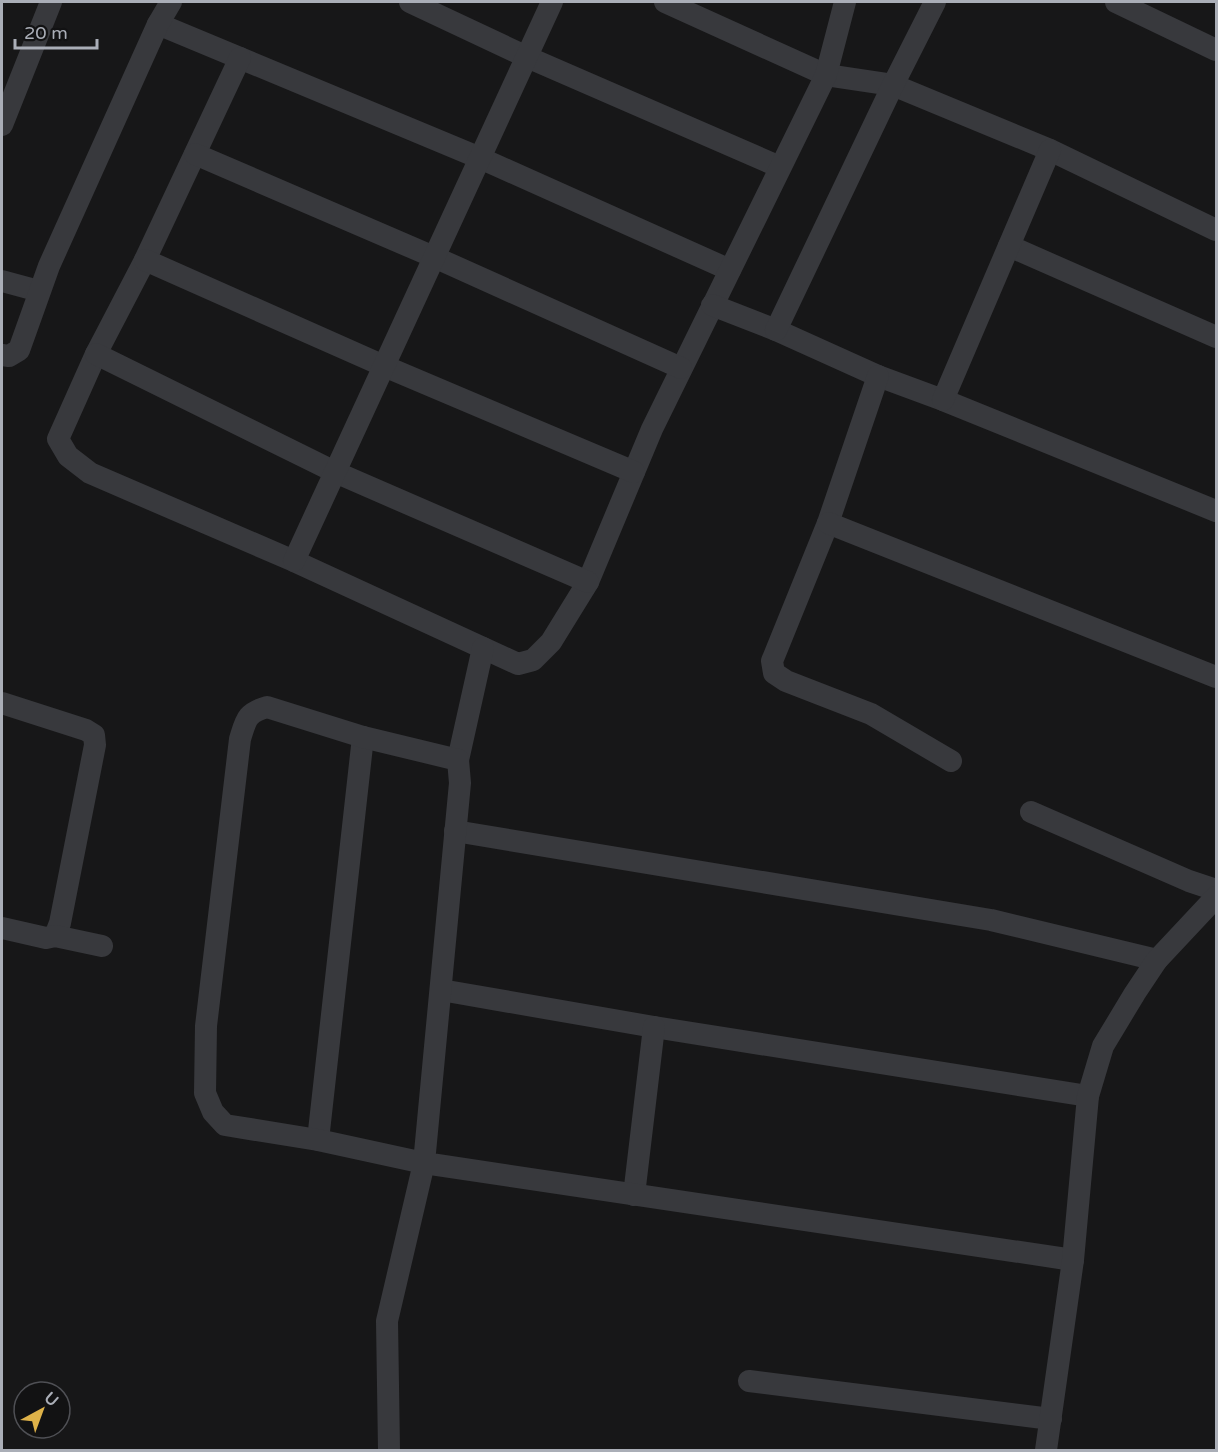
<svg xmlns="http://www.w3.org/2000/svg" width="1218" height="1452" viewBox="0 0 1218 1452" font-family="'Varela Round',sans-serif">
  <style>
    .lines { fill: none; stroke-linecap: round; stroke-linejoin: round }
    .street { stroke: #38393d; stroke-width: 22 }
  </style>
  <rect width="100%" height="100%" fill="#171718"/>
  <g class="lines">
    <!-- street -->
    <g class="street">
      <polyline points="410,2 527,57 780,167"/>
      <polyline points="665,2 826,75 893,85 1050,150 1216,230"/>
      <polyline points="1116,2 1216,50"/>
      <polyline points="158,24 480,158 730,270"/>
      <polyline points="240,58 145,260 96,354 58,439 68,456 90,473 294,561 518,664 533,660 551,642 588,582 652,429 826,75 845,2"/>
      <polyline points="2,125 51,2"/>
      <polyline points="195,154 434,257 681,368"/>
      <polyline points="1009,246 1216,337"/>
      <polyline points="145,260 384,366 634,472"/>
      <polyline points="2,281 39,291"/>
      <polyline points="712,305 776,330 878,376 943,400 1216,511"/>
      <polyline points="776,330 893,85 935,2"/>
      <polyline points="96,354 335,472 588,582"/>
      <polyline points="2,355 9,356 19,350 49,266 158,24 171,2"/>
      <polyline points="878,376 828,523 772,661 774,673 786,681 871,714 951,761"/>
      <polyline points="943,400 1050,150"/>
      <polyline points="828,523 1216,677"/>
      <polyline points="294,561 552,2"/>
      <polyline points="2,703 86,730 94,735 95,745 60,923 55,936"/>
      <polyline points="458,760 483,648"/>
      <polyline points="1031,812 1189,881 1216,890"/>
      <polyline points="455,831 991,920 1157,960"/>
      <polyline points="2,928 46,938 55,936 102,946"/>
      <polyline points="441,990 654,1027 1088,1096"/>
      <polyline points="318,1140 363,737"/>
      <polyline points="634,1195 654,1027"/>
      <polyline points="749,1381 1051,1419"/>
      <path d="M389,1450L387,1321L424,1163L460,783L458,760L363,737L267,707C246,713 246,720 240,739L206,1026L205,1093L213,1112L225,1125L318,1140L424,1163L1073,1260"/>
      <polyline points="1046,1450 1073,1260 1088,1096 1103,1046 1135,993 1157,960 1216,897"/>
    </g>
  </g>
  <!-- border -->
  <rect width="1218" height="1452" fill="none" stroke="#aaaeb7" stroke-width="6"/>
  <!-- north arrow -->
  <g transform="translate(42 1410) rotate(41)"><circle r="28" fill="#121213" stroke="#4f5055" stroke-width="1.5"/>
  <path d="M0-4.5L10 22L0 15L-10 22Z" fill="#deb249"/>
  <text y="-9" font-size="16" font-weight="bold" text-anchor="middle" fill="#aaaeb7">U</text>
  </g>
  <!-- scale -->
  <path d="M15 39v9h82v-9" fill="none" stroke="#aaaeb7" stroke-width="3"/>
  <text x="24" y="39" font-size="18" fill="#aaaeb7" stroke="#121213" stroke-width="4.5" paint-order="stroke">20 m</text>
</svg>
